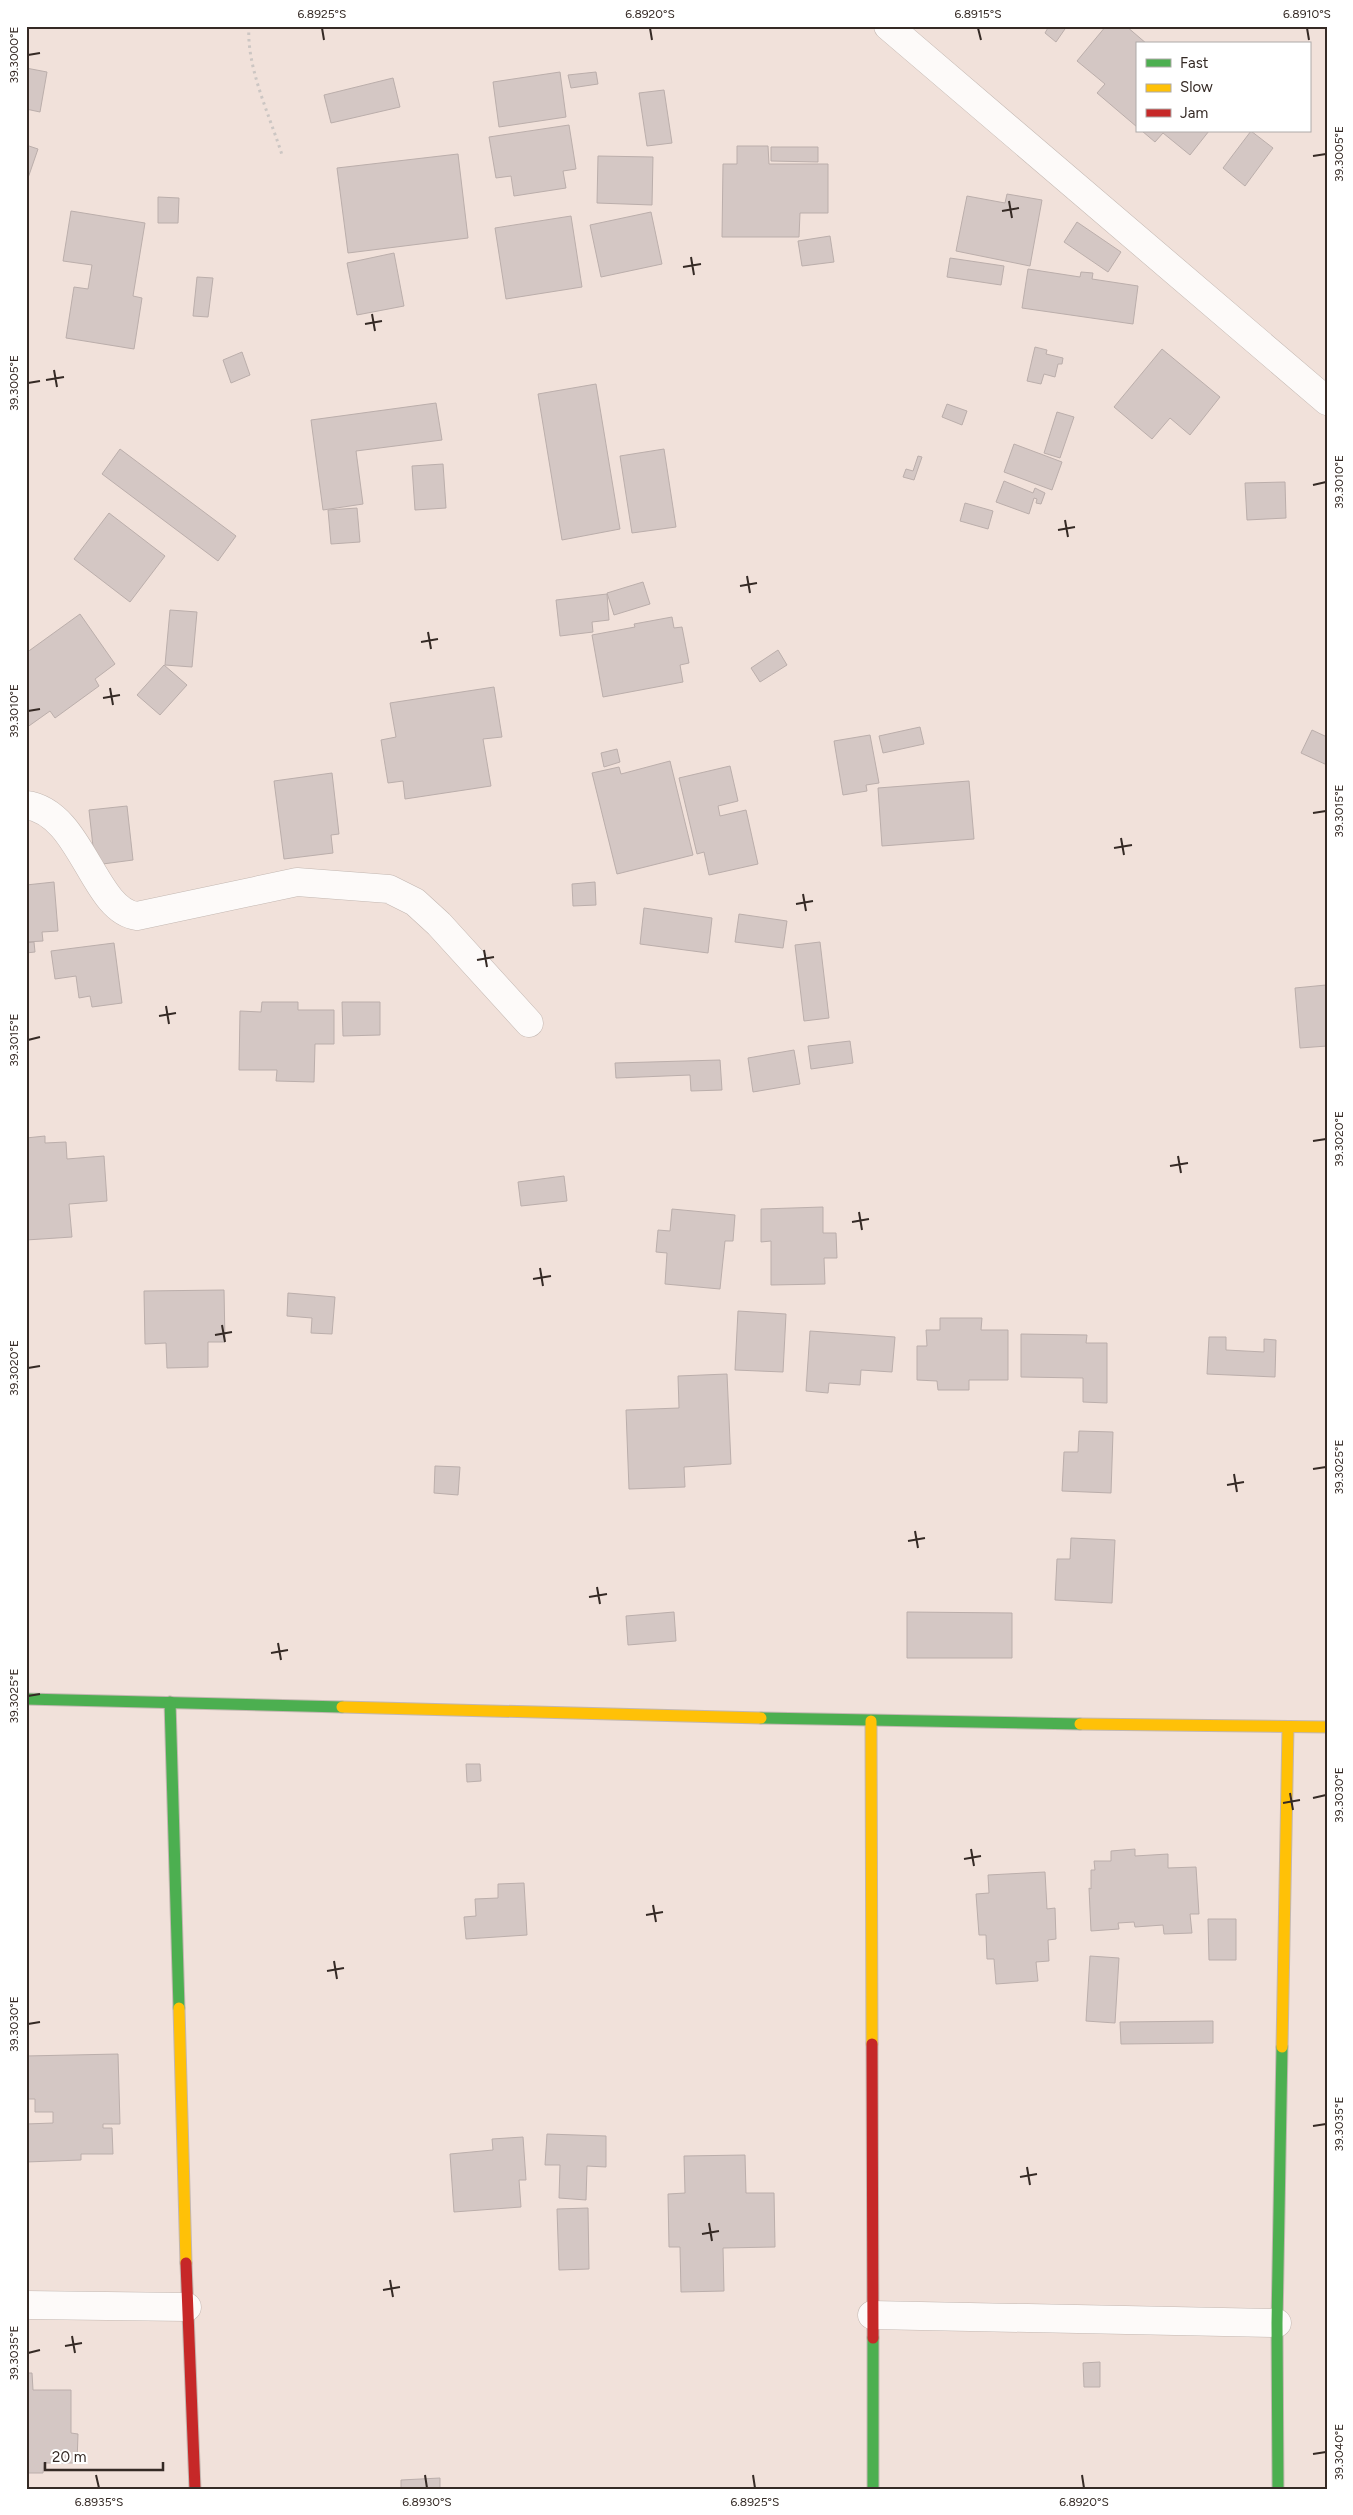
<svg xmlns="http://www.w3.org/2000/svg" width="1353" height="2515" viewBox="0 0 1353 2515" font-family="Figtree,sans-serif">
  <style>
    .building { fill: #d4c7c4; stroke: #bbaeab }
    .lines { fill: none; stroke-linecap: round; stroke-linejoin: round }
    .street-casing { stroke: #c3b7b1; stroke-width: 29 }
    .fast-casing { stroke: #c3b7b1; stroke-width: 13 }
    .slow-casing { stroke: #c3b7b1; stroke-width: 13 }
    .jam-casing { stroke: #c3b7b1; stroke-width: 13 }
    .path { stroke: #ccc6c3; stroke-width: 3; stroke-dasharray: 2.5 4; stroke-linecap: butt }
    .street { stroke: #fdfaf9; stroke-width: 28 }
    .fast { stroke: #4caf50; stroke-width: 11 }
    .slow { stroke: #ffc107; stroke-width: 11 }
    .jam { stroke: #c62828; stroke-width: 11 }
    .ticks { fill: none; stroke: #352a25; stroke-width: 2 }
    .neatline { fill: none; stroke: #352a25; stroke-width: 2 }
    .ticks-label { font-size: 12px; text-anchor: middle; fill: #352a25 }
  </style>
  <rect width="100%" height="100%" fill="#f1e1da"/>
  <!-- building -->
  <g class="building">
    <polygon points="1049,26 1067,26 1056,42 1045,33"/>
    <polygon points="1106,26 1126,26 1147,44 1137,44 1137,127 1097,93 1105,84 1077,61"/>
    <polygon points="26,68 47,72 40,112 26,109"/>
    <polygon points="560,72 566,117 499,127 493,82"/>
    <polygon points="596,72 598,84 571,88 568,75"/>
    <polygon points="393,78 400,107 331,123 324,95"/>
    <polygon points="664,90 672,143 647,146 639,93"/>
    <polygon points="569,125 576,169 563,171 566,188 514,196 511,176 496,178 489,137"/>
    <polygon points="1142,131 1209,131 1190,155 1163,133 1155,142"/>
    <polygon points="1251,131 1273,148 1245,186 1223,168"/>
    <polygon points="26,145 38,149 28,178 26,177"/>
    <polygon points="737,146 768,146 769,164 828,164 828,213 800,213 799,237 722,237 723,164 737,164"/>
    <polygon points="771,147 818,147 818,162 771,161"/>
    <polygon points="458,154 468,238 348,253 337,168"/>
    <polygon points="598,156 653,157 652,205 597,203"/>
    <polygon points="1007,194 1042,200 1030,266 956,251 967,196 1005,203"/>
    <polygon points="158,197 179,198 178,223 158,223"/>
    <polygon points="71,211 145,223 133,296 142,298 134,349 66,338 74,287 88,289 92,265 63,261"/>
    <polygon points="651,212 662,264 601,277 590,225"/>
    <polygon points="571,216 582,287 506,299 495,228"/>
    <polygon points="1077,222 1121,252 1108,272 1064,242"/>
    <polygon points="830,236 834,262 802,266 798,241"/>
    <polygon points="394,253 404,306 357,315 347,263"/>
    <polygon points="950,258 1004,266 1001,285 947,277"/>
    <polygon points="1028,269 1080,277 1081,272 1093,273 1092,279 1138,286 1133,324 1022,308"/>
    <polygon points="197,277 213,278 208,317 193,316"/>
    <polygon points="1035,347 1047,350 1046,354 1063,358 1062,364 1058,364 1055,377 1044,374 1041,384 1027,381"/>
    <polygon points="1162,349 1220,397 1190,435 1170,418 1152,439 1114,407"/>
    <polygon points="242,352 250,375 231,383 223,360"/>
    <polygon points="596,384 620,529 562,540 538,394"/>
    <polygon points="436,403 442,440 356,451 363,504 323,510 311,420"/>
    <polygon points="947,404 967,411 962,425 942,417"/>
    <polygon points="1057,412 1074,417 1060,458 1044,453"/>
    <polygon points="1014,444 1062,462 1052,490 1004,472"/>
    <polygon points="120,449 236,536 218,561 102,474"/>
    <polygon points="664,449 676,527 632,533 620,456"/>
    <polygon points="918,456 922,457 914,480 903,477 906,469 913,471"/>
    <polygon points="443,464 446,508 415,510 412,466"/>
    <polygon points="1004,481 1033,493 1035,488 1045,493 1041,504 1036,503 1037,499 1034,498 1029,514 996,502"/>
    <polygon points="1285,482 1286,518 1247,520 1245,483"/>
    <polygon points="965,503 993,511 988,529 960,521"/>
    <polygon points="357,508 360,542 331,544 328,510"/>
    <polygon points="109,513 165,556 130,602 74,559"/>
    <polygon points="643,582 650,604 614,615 607,593"/>
    <polygon points="607,594 609,620 592,622 593,632 560,636 556,600"/>
    <polygon points="170,610 197,612 192,667 165,665"/>
    <polygon points="80,614 115,664 95,679 99,686 55,718 50,711 26,728 26,653"/>
    <polygon points="672,617 674,628 682,627 689,663 680,665 683,682 603,697 592,635 635,627 634,624"/>
    <polygon points="778,650 787,665 760,682 751,668"/>
    <polygon points="164,665 187,685 160,715 137,695"/>
    <polygon points="494,687 502,737 483,739 491,786 405,799 403,781 388,783 381,740 396,737 390,703"/>
    <polygon points="920,727 924,744 883,753 879,736"/>
    <polygon points="1312,730 1327,737 1327,765 1301,753"/>
    <polygon points="870,735 879,783 866,785 867,791 843,795 834,741"/>
    <polygon points="617,749 620,762 604,767 601,753"/>
    <polygon points="670,761 693,855 617,874 592,773 619,767 621,774"/>
    <polygon points="730,766 738,801 718,806 720,816 746,810 758,864 709,875 704,852 697,854 679,778"/>
    <polygon points="332,773 339,834 331,835 333,853 284,859 274,781"/>
    <polygon points="969,781 974,839 882,846 878,788"/>
    <polygon points="127,806 133,860 95,865 89,810"/>
    <polygon points="54,882 58,931 42,932 43,941 26,942 26,885"/>
    <polygon points="595,882 596,905 573,906 572,884"/>
    <polygon points="644,908 712,918 708,953 640,944"/>
    <polygon points="739,914 787,921 783,948 735,942"/>
    <polygon points="34,942 35,952 26,953 26,943"/>
    <polygon points="820,942 829,1018 804,1021 795,945"/>
    <polygon points="114,943 122,1003 92,1007 90,996 79,998 76,976 55,979 51,951"/>
    <polygon points="1326,985 1327,1046 1300,1048 1295,988"/>
    <polygon points="262,1002 298,1002 298,1010 334,1010 334,1044 315,1044 314,1082 276,1081 277,1070 239,1070 240,1011 261,1012"/>
    <polygon points="342,1002 380,1002 380,1035 343,1036"/>
    <polygon points="850,1041 853,1063 811,1069 808,1046"/>
    <polygon points="794,1050 800,1084 753,1092 748,1058"/>
    <polygon points="720,1060 722,1090 691,1091 690,1075 616,1078 615,1063"/>
    <polygon points="45,1136 45,1143 66,1142 67,1159 104,1156 107,1201 69,1204 72,1237 26,1240 26,1138"/>
    <polygon points="564,1176 567,1201 521,1206 518,1182"/>
    <polygon points="823,1207 823,1233 836,1233 837,1258 824,1258 825,1284 771,1285 771,1241 761,1242 761,1209"/>
    <polygon points="672,1209 735,1215 733,1241 725,1241 720,1289 665,1284 667,1253 656,1252 658,1230 670,1231"/>
    <polygon points="224,1290 225,1342 208,1342 208,1367 167,1368 166,1343 145,1344 144,1291"/>
    <polygon points="288,1293 335,1297 332,1334 311,1333 312,1318 287,1316"/>
    <polygon points="738,1311 786,1314 783,1372 735,1370"/>
    <polygon points="940,1318 982,1318 981,1330 1008,1330 1008,1380 969,1380 969,1390 938,1390 937,1381 917,1380 917,1346 927,1346 926,1330 940,1330"/>
    <polygon points="810,1331 895,1337 892,1372 861,1370 860,1385 829,1383 828,1393 806,1391"/>
    <polygon points="1021,1334 1087,1335 1086,1343 1107,1343 1107,1403 1083,1402 1083,1378 1021,1377"/>
    <polygon points="1209,1337 1226,1337 1226,1350 1264,1352 1264,1339 1276,1340 1275,1377 1207,1374"/>
    <polygon points="727,1374 731,1464 684,1467 685,1487 629,1489 626,1410 679,1408 678,1376"/>
    <polygon points="1079,1431 1113,1432 1111,1493 1062,1491 1064,1452 1078,1452"/>
    <polygon points="435,1466 460,1467 458,1495 434,1493"/>
    <polygon points="1071,1538 1115,1540 1112,1603 1055,1600 1057,1559 1070,1559"/>
    <polygon points="674,1612 676,1641 628,1645 626,1616"/>
    <polygon points="907,1612 1012,1613 1012,1658 907,1658"/>
    <polygon points="466,1764 480,1764 481,1781 467,1782"/>
    <polygon points="1135,1849 1135,1856 1168,1854 1168,1868 1196,1867 1199,1914 1190,1914 1192,1933 1164,1934 1163,1925 1135,1927 1134,1922 1118,1923 1119,1929 1091,1931 1089,1888 1091,1889 1091,1870 1095,1870 1094,1861 1111,1861 1111,1851"/>
    <polygon points="1045,1872 1047,1909 1055,1908 1056,1939 1048,1940 1049,1961 1036,1962 1038,1981 996,1984 994,1959 987,1959 986,1935 979,1935 976,1894 989,1893 988,1875"/>
    <polygon points="524,1883 527,1935 466,1939 464,1917 476,1916 475,1899 498,1898 498,1884"/>
    <polygon points="1208,1919 1236,1919 1236,1960 1209,1960"/>
    <polygon points="1090,1956 1119,1958 1115,2023 1086,2021"/>
    <polygon points="1213,2021 1213,2043 1121,2044 1120,2022"/>
    <polygon points="118,2054 120,2124 103,2124 103,2128 112,2128 113,2154 81,2154 81,2160 26,2162 26,2124 53,2123 53,2112 35,2112 35,2099 26,2099 26,2056"/>
    <polygon points="547,2134 606,2136 606,2167 587,2166 586,2200 559,2198 560,2165 545,2165"/>
    <polygon points="523,2137 526,2180 519,2180 521,2207 454,2212 450,2154 493,2150 492,2139"/>
    <polygon points="745,2155 746,2193 774,2193 775,2247 723,2248 724,2291 681,2292 680,2247 669,2247 668,2194 685,2193 684,2156"/>
    <polygon points="588,2208 589,2269 559,2270 557,2209"/>
    <polygon points="1100,2362 1100,2387 1084,2387 1083,2363"/>
    <polygon points="26,2373 32,2373 33,2390 71,2390 71,2433 78,2434 77,2463 44,2463 43,2473 26,2473"/>
    <polygon points="440,2478 440,2489 401,2489 401,2480"/>
  </g>
  <g class="lines">
    <defs>
      <g id="street">
        <polyline points="888,26 1327,401"/>
        <path d="M26,805C82,812 93,911 137,916L297,882L389,889L415,902L439,924L529,1023"/>
        <polyline points="26,2305 187,2307"/>
        <polyline points="872,2315 1277,2323"/>
      </g>
      <g id="fast">
        <polyline points="26,1699 342,1707"/>
        <polyline points="170,1702 179,2008"/>
        <polyline points="761,1718 1080,1724"/>
        <polyline points="873,2338 873,2489"/>
        <polyline points="1278,2489 1277,2323 1282,2047"/>
      </g>
      <g id="slow">
        <polyline points="342,1707 761,1718"/>
        <polyline points="871,1721 872,2044"/>
        <polyline points="1080,1724 1327,1727"/>
        <polyline points="179,2008 186,2263"/>
        <polyline points="1282,2047 1288,1728"/>
      </g>
      <g id="jam">
        <polyline points="872,2044 873,2338"/>
        <polyline points="186,2263 195,2489"/>
      </g>
    </defs>
    <!-- street casing -->
    <use href="#street" class="street-casing"/>
    <!-- fast casing -->
    <use href="#fast" class="fast-casing"/>
    <!-- slow casing -->
    <use href="#slow" class="slow-casing"/>
    <!-- jam casing -->
    <use href="#jam" class="jam-casing"/>
    <!-- path -->
    <path class="path" d="M249,26C246,67 270,116 282,155"/>
    <!-- street -->
    <use href="#street" class="street"/>
    <!-- fast -->
    <use href="#fast" class="fast"/>
    <!-- slow -->
    <use href="#slow" class="slow"/>
    <!-- jam -->
    <use href="#jam" class="jam"/>
  </g>
  <!-- ticks -->
  <path class="ticks" d="M322,28L324,40M650,28L652,40M978,28L981,40M1307,28L1309,40M28,55L40,53M1313,156L1326,154M1009,201L1012,218M1002,211L1019,208M691,257L694,275M683,267L701,264M372,314L375,331M365,324L382,321M54,370L57,387M46,380L64,377M28,383L40,381M1313,485L1326,482M1065,520L1068,537M1058,530L1075,527M747,576L750,593M740,586L757,583M428,632L431,649M421,642L438,639M110,688L113,705M103,698L120,695M28,711L40,709M1313,813L1326,811M1121,838L1124,855M1114,848L1132,845M803,894L806,911M796,904L813,901M484,950L487,967M477,960L494,957M166,1006L169,1024M159,1016L176,1013M28,1040L40,1037M1313,1141L1326,1139M1178,1156L1181,1173M1170,1166L1188,1163M859,1212L862,1230M852,1222L869,1219M540,1268L543,1286M533,1279L551,1276M222,1325L225,1342M215,1335L232,1332M28,1368L40,1366M1313,1469L1326,1467M1234,1474L1237,1492M1227,1485L1244,1482M915,1531L918,1548M908,1541L925,1538M597,1587L600,1604M589,1597L607,1594M278,1643L281,1660M271,1653L288,1650M28,1696L40,1694M1290,1793L1293,1810M1313,1798L1326,1795M1283,1803L1300,1800M971,1849L974,1866M964,1859L981,1856M653,1905L656,1922M646,1915L663,1912M334,1961L337,1979M327,1971L344,1968M28,2024L40,2022M1313,2126L1326,2124M1027,2167L1030,2185M1020,2177L1037,2174M709,2223L712,2241M702,2234L719,2231M390,2280L393,2297M383,2290L400,2287M72,2336L75,2353M65,2346L82,2343M28,2353L40,2350M1313,2454L1326,2452M96,2475L99,2488M425,2475L427,2488M753,2475L755,2488M1082,2475L1084,2488"/>
  <!-- border -->
  <rect width="1353" height="2515" fill="none" stroke="#ffffff" stroke-width="55"/>
  <!-- legend -->
  <rect x="1136" y="42" width="175" height="90" fill="#ffffff" stroke="#aeaaa8"/>
  <rect x="1146" y="59" width="25" height="8" fill="#4caf50" stroke="#aeaaa8"/>
  <text x="1180" y="68" font-size="15" fill="#352a25">Fast</text>
  <rect x="1146" y="84" width="25" height="8" fill="#ffc107" stroke="#aeaaa8"/>
  <text x="1180" y="92" font-size="15" fill="#352a25">Slow</text>
  <rect x="1146" y="109" width="25" height="8" fill="#c62828" stroke="#aeaaa8"/>
  <text x="1180" y="118" font-size="15" fill="#352a25">Jam</text>
  <!-- scale -->
  <path d="M45 2462v8h118v-8" fill="none" stroke="#352a25" stroke-width="2.5"/>
  <text x="52" y="2462" font-size="15" fill="#352a25" stroke="#ffffff" stroke-width="4" paint-order="stroke">20 m</text>
  <rect x="28" y="28" width="1298" height="2460" class="neatline"/>
  <g class="ticks-label">
    <text x="322" y="18">6.8925°S</text>
    <text x="650" y="18">6.8920°S</text>
    <text x="978" y="18">6.8915°S</text>
    <text x="1307" y="18">6.8910°S</text>
    <text transform="translate(14 55) rotate(-90)" y="4">39.3000°E</text>
    <text transform="translate(1339 154) rotate(-90)" y="4">39.3005°E</text>
    <text transform="translate(14 383) rotate(-90)" y="4">39.3005°E</text>
    <text transform="translate(1339 482) rotate(-90)" y="4">39.3010°E</text>
    <text transform="translate(14 711) rotate(-90)" y="4">39.3010°E</text>
    <text transform="translate(1339 811) rotate(-90)" y="4">39.3015°E</text>
    <text transform="translate(14 1040) rotate(-90)" y="4">39.3015°E</text>
    <text transform="translate(1339 1139) rotate(-90)" y="4">39.3020°E</text>
    <text transform="translate(14 1368) rotate(-90)" y="4">39.3020°E</text>
    <text transform="translate(1339 1467) rotate(-90)" y="4">39.3025°E</text>
    <text transform="translate(14 1696) rotate(-90)" y="4">39.3025°E</text>
    <text transform="translate(1339 1795) rotate(-90)" y="4">39.3030°E</text>
    <text transform="translate(14 2024) rotate(-90)" y="4">39.3030°E</text>
    <text transform="translate(1339 2124) rotate(-90)" y="4">39.3035°E</text>
    <text transform="translate(14 2353) rotate(-90)" y="4">39.3035°E</text>
    <text transform="translate(1339 2452) rotate(-90)" y="4">39.3040°E</text>
    <text x="99" y="2506">6.8935°S</text>
    <text x="427" y="2506">6.8930°S</text>
    <text x="755" y="2506">6.8925°S</text>
    <text x="1084" y="2506">6.8920°S</text>
  </g>
</svg>
